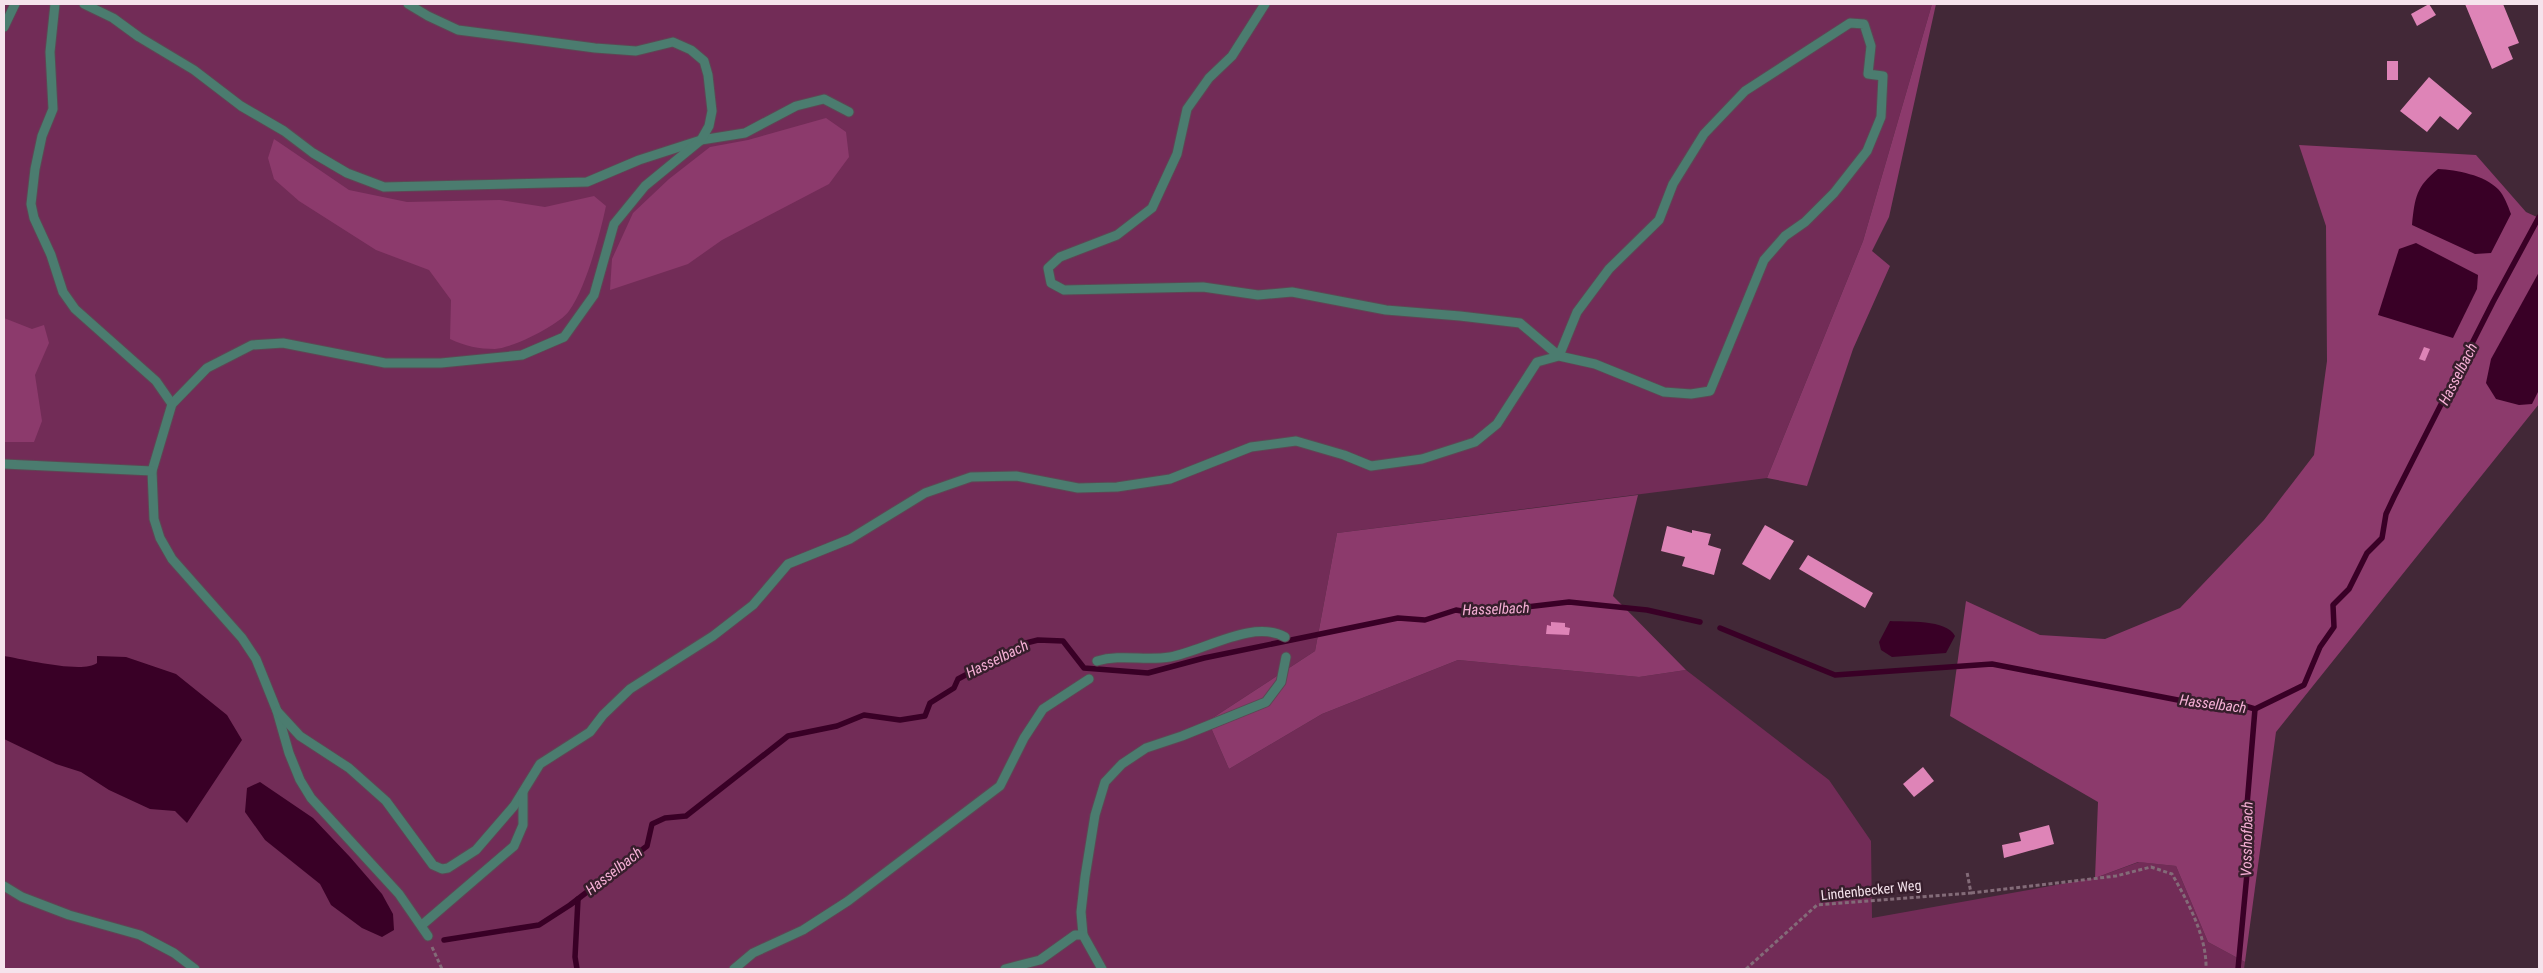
<svg xmlns="http://www.w3.org/2000/svg" width="2543" height="973" viewBox="0 0 2543 973" font-family="'Roboto Condensed',sans-serif">
  <style>
    .green { fill: #722c57 }
    .forest { fill: #8c3a6c }
    .water { fill: #390026 }
    .lines { fill: none; stroke-linecap: round; stroke-linejoin: round }
    .stream { stroke: #390026; stroke-width: 5.5 }
    .building { fill: #de84b7 }
    .service-casing { stroke: #5f4654; stroke-width: 11 }
    .path { stroke: #836b78; stroke-width: 3; stroke-dasharray: 4 2.5; stroke-linecap: butt }
    .service { stroke: #4b7c6f; stroke-width: 9 }
    .labels { text-anchor: middle; stroke-width: 5; stroke-linejoin: round; paint-order: stroke }
    .street-label { font-size: 14px; fill: #f5e3ec; stroke: #371e2c }
    .water-label { font-size: 15px; font-style: italic; fill: #f5afd5; stroke: #371e2c }
  </style>
  <rect width="100%" height="100%" fill="#422837"/>
  <!-- green -->
  <polygon class="green" points="4,4 1932,4 1863,241 1767,478 1337,533 1315,651 1208,721 1229,769 1322,714 1458,660 1639,677 1686,670 1829,780 1871,841 1872,918 2095,878 2139,862 2176,866 2208,942 2245,962 2244,969 4,969"/>
  <!-- forest -->
  <g class="forest">
    <polygon points="1932,4 1936,4 1889,217 1872,251 1890,266 1853,349 1807,486 1767,478 1863,241"/>
    <polygon points="826,118 846,132 849,157 829,184 722,240 688,264 610,290 612,259 633,213 669,179 710,147 748,140"/>
    <path d="M274,139L349,190L407,202L500,200L545,207L594,196L606,206C600,234 586,288 569,311C559,325 513,348 495,349C479,349 465,346 450,339L451,300L429,270L376,250L299,201L274,179L268,158Z"/>
    <polygon points="2299,145 2476,155 2526,212 2539,218 2539,404 2276,732 2245,962 2208,942 2176,866 2138,862 2095,878 2098,802 1950,716 1966,601 2040,635 2105,639 2180,608 2264,520 2314,455 2327,361 2326,226"/>
    <polygon points="4,318 32,329 44,325 49,343 35,375 42,421 34,442 4,442"/>
    <polygon points="1638,495 1613,596 1686,670 1639,677 1458,660 1322,714 1229,769 1208,721 1315,651 1337,533"/>
  </g>
  <!-- water -->
  <g class="water">
    <path d="M2438,169C2457,170 2484,175 2498,189C2504,195 2508,206 2511,214L2491,253L2475,254L2412,225C2415,197 2416,187 2438,169Z"/>
    <polygon points="2416,243 2478,275 2477,289 2453,338 2378,315 2399,249"/>
    <polygon points="2539,272 2539,390 2532,404 2519,405 2496,399 2486,383 2491,359"/>
    <path d="M1890,621C1906,622 1947,619 1955,636L1946,653L1892,657L1881,650L1879,642Z"/>
    <path d="M4,656C23,659 83,674 97,663V656L126,657L176,674L227,715L242,740L187,823L175,811L150,809L109,790L81,772L56,764L4,739Z"/>
    <polygon points="260,782 313,818 350,857 382,894 393,914 394,930 382,937 362,928 331,905 320,884 265,840 245,812 247,788"/>
  </g>
  <g class="lines">
    <!-- stream -->
    <g class="stream">
      <polyline points="1720,628 1835,675 1992,664 2183,701 2235,703 2255,709 2304,685 2320,647 2334,627 2333,605 2349,589 2367,553 2382,538 2386,514 2394,497 2493,302 2539,217"/>
      <polyline points="444,940 539,925 570,905 647,846 652,824 665,818 686,816 788,736 837,726 864,715 900,720 925,716 930,703 954,688 958,679 1026,643 1038,640 1063,641 1084,668 1148,673 1204,658 1398,618 1425,620 1456,610 1473,613 1569,602 1647,610 1700,622"/>
      <polyline points="577,969 575,957 578,899"/>
      <polyline points="2238,969 2248,863 2247,805 2255,709"/>
    </g>
  </g>
  <!-- building -->
  <g class="building">
    <polygon points="2429,4 2436,15 2417,26 2411,14"/>
    <polygon points="2465,4 2503,4 2519,43 2508,47 2513,59 2492,69"/>
    <rect x="2387" y="61" width="11" height="19"/>
    <polygon points="2429,77 2472,113 2458,130 2440,116 2427,132 2400,111"/>
    <polygon points="2424,347 2430,349 2425,361 2419,359"/>
    <polygon points="1765,525 1794,541 1770,580 1742,564"/>
    <polygon points="1667,526 1692,533 1692,530 1711,534 1708,545 1721,549 1714,575 1682,566 1685,557 1661,551"/>
    <polygon points="1808,555 1873,593 1865,608 1799,569"/>
    <polygon points="1551,622 1565,623 1565,627 1570,628 1569,635 1546,634 1547,625 1551,626"/>
    <polygon points="1923,767 1934,781 1914,797 1903,784"/>
    <polygon points="2049,825 2054,844 2004,858 2002,845 2021,841 2019,833"/>
  </g>
  <g class="lines">
    <defs>
      <g id="service">
        <polyline points="55,4 50,52 53,109 42,136 35,169 31,204 34,218 51,255 63,292 75,309 156,381 172,404"/>
        <polyline points="84,4 113,18 139,37 194,70 241,106 284,131 313,153 347,173 384,187 587,182 639,160 701,140 745,133 796,106 824,99 849,112"/>
        <polyline points="408,4 428,16 458,30 595,48 636,51 673,42 691,50 704,61 708,75 712,111 709,126 701,140 645,186 614,224 594,295 564,337 522,355 441,363 385,363 283,343 252,345 207,368 172,404 152,471 154,519 160,538 172,559 242,638 256,659 277,711 289,753 300,780 311,798 399,894 428,936"/>
        <polyline points="4,27 15,4"/>
        <polyline points="4,464 152,471"/>
        <path d="M1097,661C1121,654 1145,661 1170,657C1204,651 1253,619 1285,637"/>
        <polyline points="277,711 300,736 349,768 386,801 433,865 442,869 448,868 476,850 514,806 540,764 590,732 603,715 630,689 713,636 753,605 788,564 850,539 925,493 971,477 1016,476 1078,488 1117,487 1170,479 1251,447 1296,441 1344,455 1371,466 1422,459 1475,442 1497,424 1537,362 1559,356 1595,364 1664,392 1691,394 1710,391 1764,260 1785,236 1805,222 1834,193 1867,151 1881,117 1883,76 1868,74 1871,46 1864,24 1850,23 1745,91 1704,134 1673,184 1659,220 1609,269 1577,312 1559,356 1520,323 1460,316 1386,310 1292,292 1258,295 1203,287 1064,290 1051,283 1048,268 1060,257 1117,235 1152,208 1177,154 1187,109 1209,78 1232,56 1265,4"/>
        <polyline points="4,886 22,897 69,915 140,935 174,953 195,969"/>
        <polyline points="422,925 514,846 523,825 523,792"/>
        <polyline points="1083,935 1081,912 1085,877 1095,815 1105,782 1122,764 1146,748 1182,736 1266,702 1281,682 1286,657"/>
        <polyline points="734,969 753,953 803,930 848,901 1000,786 1024,738 1043,709 1089,679"/>
        <polyline points="1005,969 1040,960 1075,935 1083,935 1102,969"/>
      </g>
    </defs>
    <!-- service casing -->
    <use href="#service" class="service-casing"/>
    <!-- path -->
    <g class="path">
      <path d="M1971,893L2116,876L2151,867L2172,874C2188,902 2207,937 2206,969"/>
      <polyline points="432,947 442,969"/>
      <polyline points="1746,969 1817,905 1971,893 1967,872"/>
    </g>
    <!-- service -->
    <use href="#service" class="service"/>
  </g>
  <g class="labels">
    <!-- street labels -->
    <g class="street-label">
      <text transform="translate(1871 890) rotate(-6)" y="5">Lindenbecker Weg</text>
    </g>
    <!-- water labels -->
    <g class="water-label">
      <text transform="translate(2458 374) rotate(-63)" y="5">Hasselbach</text>
      <text transform="translate(1496 609) rotate(-2)" y="5">Hasselbach</text>
      <text transform="translate(997 659) rotate(-26)" y="5">Hasselbach</text>
      <text transform="translate(2213 704) rotate(7)" y="5">Hasselbach</text>
      <text transform="translate(2247 839) rotate(-89)" y="5">Vosshofbach</text>
      <text transform="translate(614 871) rotate(-38)" y="5">Hasselbach</text>
    </g>
  </g>
  <!-- border -->
  <rect width="2543" height="973" fill="none" stroke="#f5e3ec" stroke-width="10"/>
</svg>
